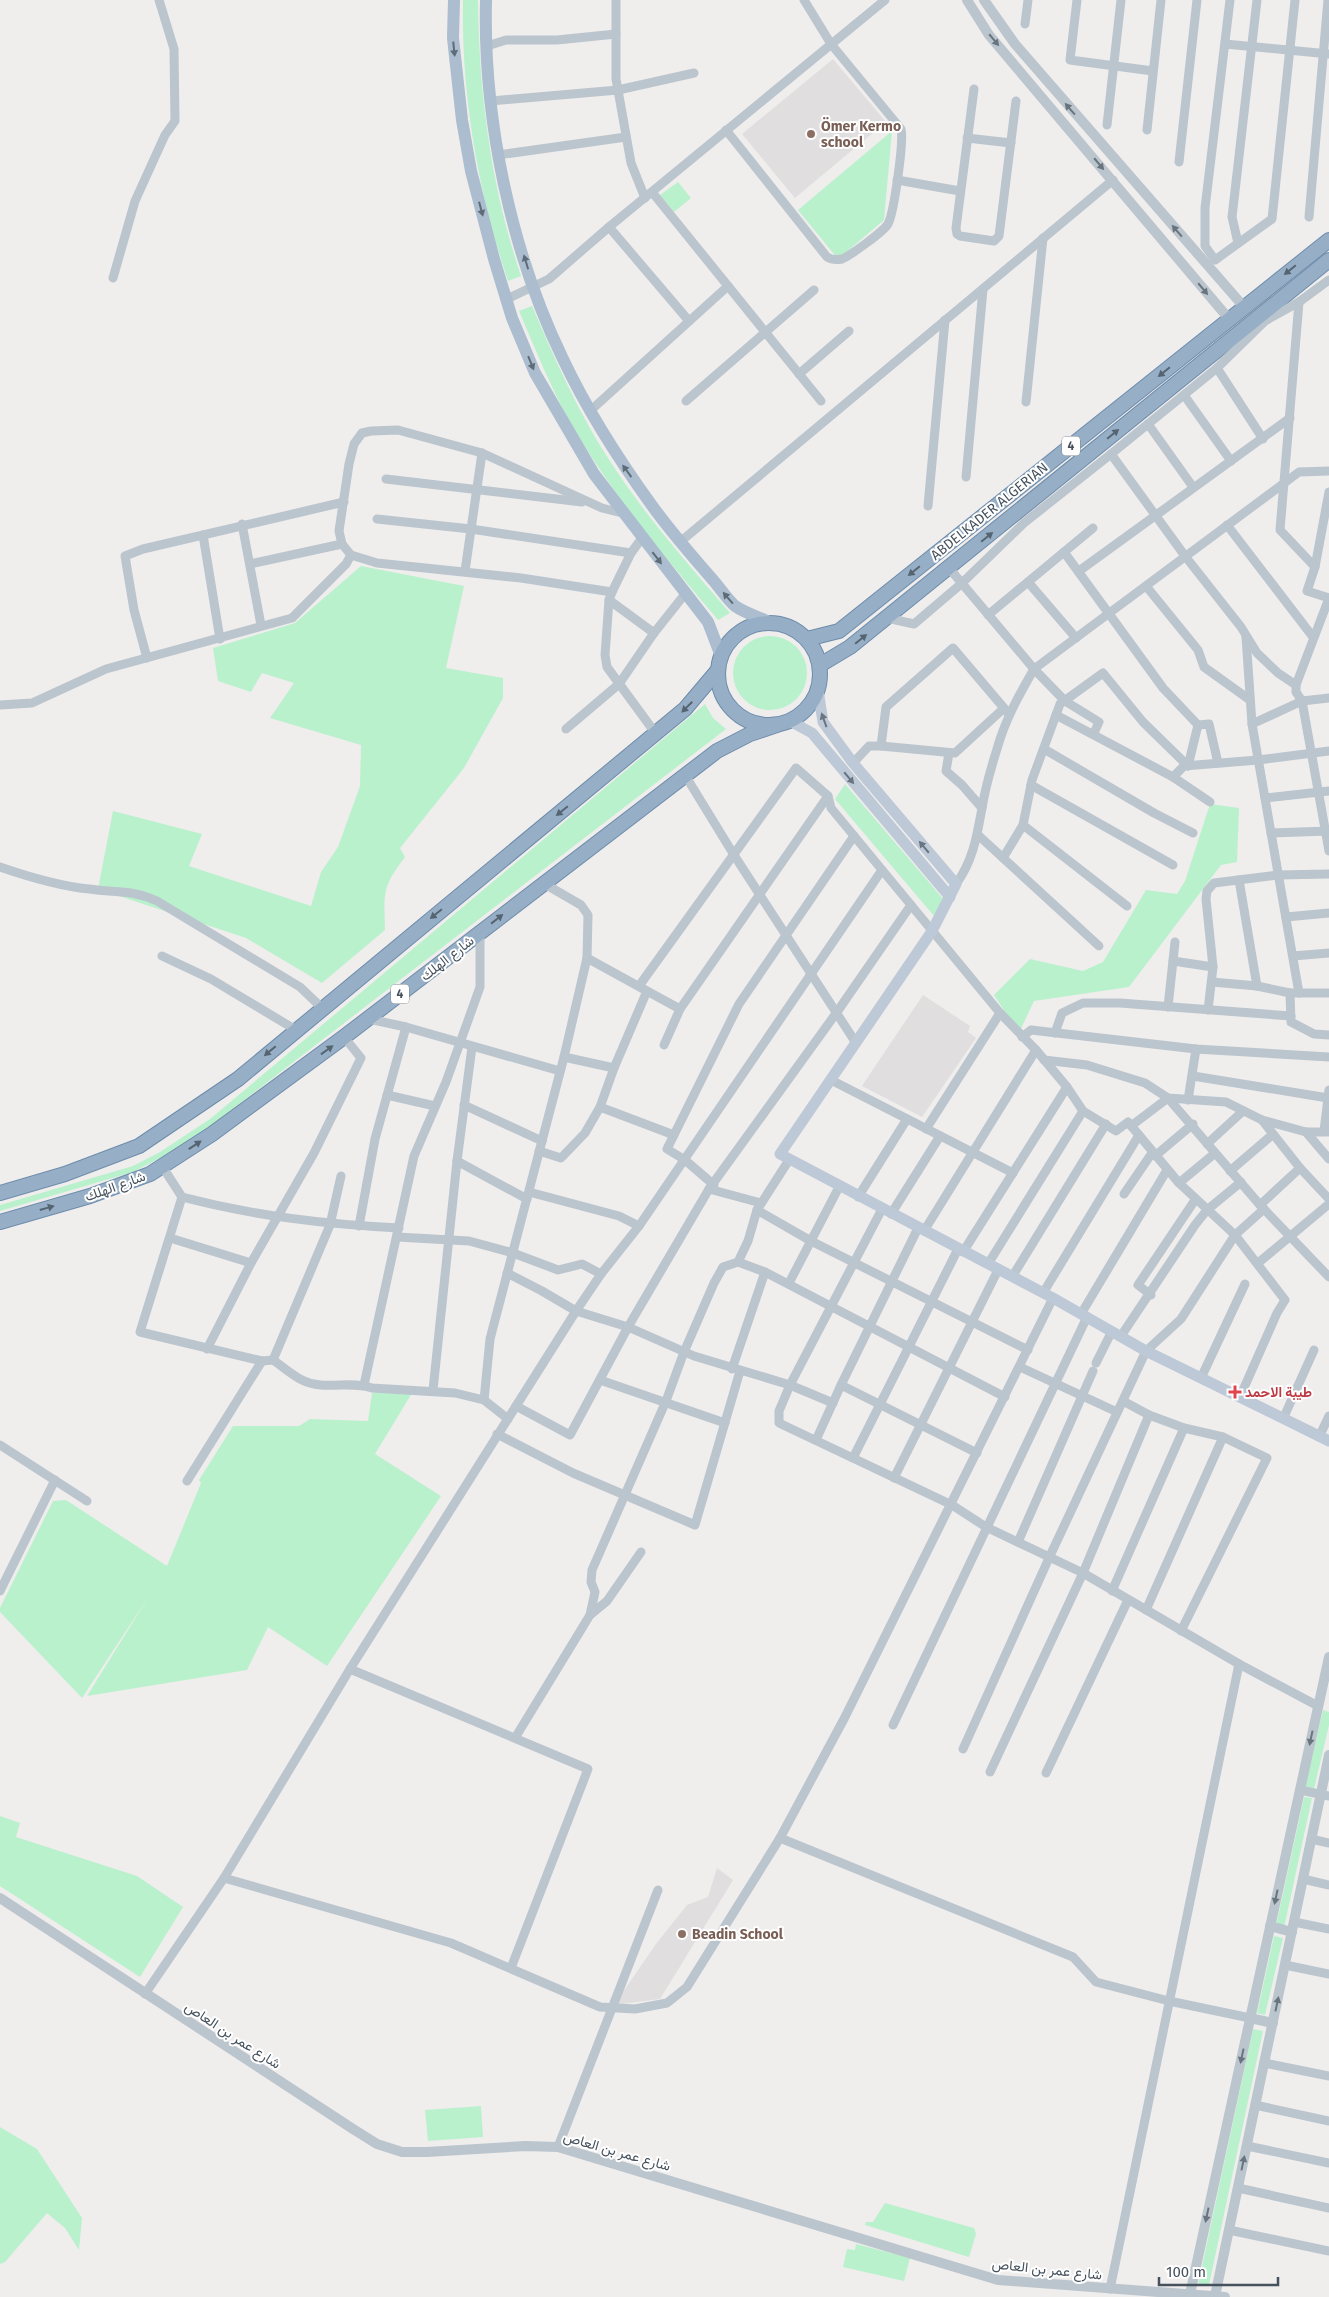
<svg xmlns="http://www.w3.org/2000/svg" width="1329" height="2297" viewBox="0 0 1329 2297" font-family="'Fira Sans',Vazirmatn,sans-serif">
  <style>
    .education { fill: #e1dedf }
    .green { fill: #b9f1cd }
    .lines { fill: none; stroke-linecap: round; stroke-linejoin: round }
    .trunk-casing { stroke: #6d8cab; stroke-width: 16 }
    .minor { stroke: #bbc5cd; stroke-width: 9 }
    .tertiary { stroke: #bbc5cd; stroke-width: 10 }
    .secondary { stroke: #bdc9d6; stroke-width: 11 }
    .primary { stroke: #abbdce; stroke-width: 12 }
    .trunk { stroke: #96afc6; stroke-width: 14 }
    .oneway { fill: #68747e }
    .oneway2 { fill: #5e6c78 }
    .oneway3 { fill: #556471 }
    .oneway4 { fill: #697581 }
    .education-dot { fill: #8d6e63; stroke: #fff; stroke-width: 2 }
    .health-dot { fill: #e0444e; stroke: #fff; stroke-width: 2 }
    .labels { text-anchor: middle; stroke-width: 4; stroke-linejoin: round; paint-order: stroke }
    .shield { fill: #fff; stroke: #7d858d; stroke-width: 1 }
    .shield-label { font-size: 12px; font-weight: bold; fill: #45515c }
    .education-label { font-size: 14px; font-weight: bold; fill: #785e54; stroke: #fff; text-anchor: start }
    .street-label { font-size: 14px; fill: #45515c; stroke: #fff }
    .health-label { font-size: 14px; font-weight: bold; fill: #be3a42; stroke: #fff; text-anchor: start }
  </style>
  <rect width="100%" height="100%" fill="#f0eded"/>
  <!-- education -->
  <g class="education">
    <polygon points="833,59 886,122 795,198 742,134"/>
    <polygon points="923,995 970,1026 968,1032 976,1038 922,1117 862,1086"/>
    <polygon points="717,1868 733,1880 660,1999 621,2004 616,2002 656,1944 687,1905 708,1897"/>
  </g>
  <!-- green -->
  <g class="green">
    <path d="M463,0H478C479,94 491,187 521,276L508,281C478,191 461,95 463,0Z"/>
    <polygon points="892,131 884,220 838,259 798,210"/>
    <polygon points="678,182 691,198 674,212 660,195"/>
    <path d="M532,306C554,357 576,408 606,455C642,512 686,562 730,613L718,620C665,557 611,493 570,422C550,386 535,348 519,311Z"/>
    <path d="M361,566L464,586L446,668L503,678V698L464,768L400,848L405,857C382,887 384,893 385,930L322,983L246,938L98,889L113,811L202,834L189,866L311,906L321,872L338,847L360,786L361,745L270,718L294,683L262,673L251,692L218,681L213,648L295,623Z"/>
    <circle cx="770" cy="673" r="37"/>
    <polygon points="705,704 713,718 726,729 213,1124 162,1157 133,1172 0,1211 0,1205 133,1166 160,1152 210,1119"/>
    <polygon points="845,784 944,900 934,916 835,799"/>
    <polygon points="1210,804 1239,808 1237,862 1221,865 1129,987 1034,1001 1019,1033 994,995 1030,959 1083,971 1103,962 1146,890 1177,894 1185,881"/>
    <polygon points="372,1393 412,1393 375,1454 441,1496 327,1666 268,1627 247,1670 87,1696 149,1596 82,1698 0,1612 0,1608 53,1501 66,1500 167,1566 201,1483 199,1480 233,1426 299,1426 310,1419 368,1421"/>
    <polygon points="1323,1710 1329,1712 1329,1725 1314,1789 1305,1787"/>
    <polygon points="1304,1797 1312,1798 1284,1928 1276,1926"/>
    <polygon points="0,1816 20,1823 16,1837 137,1876 183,1907 140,1977 0,1886"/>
    <polygon points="1274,1936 1283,1938 1265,2015 1257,2013"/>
    <polygon points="1253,2029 1263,2031 1209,2285 1198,2285"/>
    <polygon points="481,2106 483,2137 428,2141 425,2110"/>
    <polygon points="0,2127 37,2149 82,2218 79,2250 65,2228 47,2213 5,2262 0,2264"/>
    <polygon points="885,2203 974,2228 976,2234 969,2257 865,2225 866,2222 873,2222"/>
    <polygon points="856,2244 910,2258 904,2281 843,2267 847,2249 855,2250"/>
  </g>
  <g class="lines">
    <defs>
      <g id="trunk">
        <circle cx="769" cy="674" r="51"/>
        <polyline points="807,639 839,631 1329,240"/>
        <polyline points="820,665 850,647 1329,260"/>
        <polyline points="0,1193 65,1174 139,1146 238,1079 685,709 718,670"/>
        <polyline points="0,1222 90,1196 150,1174 212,1134 344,1037 717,751 750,734 777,725"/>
      </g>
    </defs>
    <!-- trunk casing -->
    <use href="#trunk" class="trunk-casing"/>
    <!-- minor -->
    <g class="minor">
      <polyline points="616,0 616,79 631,163 645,198"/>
      <polyline points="1077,0 1070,60 1153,71"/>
      <polyline points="1230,0 1205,208 1205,246 1215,260 1272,219 1295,0"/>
      <polyline points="1025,24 1028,0"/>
      <polyline points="1225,44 1329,54"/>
      <polyline points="487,46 506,40 557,40 616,34"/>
      <polyline points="974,89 956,228 957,234 960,236 994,241 999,236 1016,101"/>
      <polyline points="491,101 618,90 694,73"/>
      <polyline points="1107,125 1121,0"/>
      <path d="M726,130L827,257C832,260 837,260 842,259C851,255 883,232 888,224C894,213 904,141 901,129L831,44L804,0"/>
      <polyline points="1147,130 1161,0"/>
      <polyline points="967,138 1011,143"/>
      <polyline points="498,155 626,137"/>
      <polyline points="1179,162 1197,0"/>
      <polyline points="897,180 960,191"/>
      <polyline points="652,192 821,401"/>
      <polyline points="1309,217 1328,0"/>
      <polyline points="609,227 689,321"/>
      <polyline points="1238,243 1232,217 1257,0"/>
      <polyline points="113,278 135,201 165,135 175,121 174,49 159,0"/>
      <polyline points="507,299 549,279 609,227 885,0"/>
      <polyline points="1299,302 1280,530 1315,567"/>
      <polyline points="1217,368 1263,439"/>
      <polyline points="799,374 849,331"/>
      <polyline points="1184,395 1231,461"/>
      <polyline points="686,401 814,290"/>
      <polyline points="1026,402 1043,238"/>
      <polyline points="590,411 728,286"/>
      <polyline points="1148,424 1193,487"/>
      <polyline points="1111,454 1217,368 1265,321 1299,302 1329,280"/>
      <polyline points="966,477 983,289"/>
      <polyline points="386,479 582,502"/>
      <polyline points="1329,492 1315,567 1307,591 1329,598"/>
      <polyline points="928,506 945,320"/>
      <polyline points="377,519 471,529 631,553"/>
      <polyline points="242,524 261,625"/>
      <polyline points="1227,525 1313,637"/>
      <polyline points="203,535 220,639"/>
      <polyline points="680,542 1113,180"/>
      <polyline points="1064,552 1163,688 1198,725 1209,724 1218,763"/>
      <polyline points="351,555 342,544 339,531 349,464 354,444 362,433 371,431 398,430 482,453 602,508 622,513"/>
      <polyline points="250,564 342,544"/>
      <polyline points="949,568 1034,669 1065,701 1099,722 1094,733"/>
      <polyline points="465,571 482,453"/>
      <polyline points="1079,571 1290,418"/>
      <polyline points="1028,582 1076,638"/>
      <polyline points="1146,586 1198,650 1204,667 1250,700"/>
      <polyline points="612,592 609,600 605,655 607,667 656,734"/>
      <polyline points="609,600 654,633"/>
      <polyline points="988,615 1093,528"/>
      <polyline points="887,618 914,624 961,584 1024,523 1111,454 1185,556 1241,627 1257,653 1278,673 1296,685 1296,692 1302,701 1329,851"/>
      <polyline points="1246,637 1252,724 1299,993"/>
      <polyline points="147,658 134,610 125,556 143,549 344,502"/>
      <polyline points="1296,685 1329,598"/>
      <polyline points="0,705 32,703 106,669 292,618 346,564 351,555 377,563 521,578 612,592 631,553 642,538"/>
      <polyline points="1056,715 1173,777 1210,802"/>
      <polyline points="1252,724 1302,701 1329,698"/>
      <polyline points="566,729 619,684 654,633 685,594"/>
      <polyline points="881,746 955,753 1003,709"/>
      <polyline points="1044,749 1154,813 1193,833"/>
      <polyline points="949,753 946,771 962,785 982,808"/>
      <polyline points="853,763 869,746 881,746 886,707 953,648 1009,714"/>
      <polyline points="1188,766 1198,725"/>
      <polyline points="685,775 734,855 856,1043"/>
      <polyline points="1173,777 1184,766 1258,760 1329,751"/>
      <polyline points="1031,785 1173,865"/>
      <polyline points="1265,798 1329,791"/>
      <polyline points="1023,825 1127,906"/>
      <polyline points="1271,833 1329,831"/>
      <polyline points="978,835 1099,946"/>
      <polyline points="1003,858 1023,825 1032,780 1060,704 1103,673 1143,722 1188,766"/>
      <path d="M0,867C29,877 58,886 89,889C117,893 130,889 157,901L300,987L322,1008"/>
      <polyline points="1239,880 1257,986"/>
      <path d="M956,884C973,861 977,836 982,808C985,789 991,768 997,749C1005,720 1019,695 1034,669L1299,472L1329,471"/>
      <polyline points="1286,917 1329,913"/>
      <polyline points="162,956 211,979 296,1030"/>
      <polyline points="1293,956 1329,953"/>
      <polyline points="1173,961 1213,967"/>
      <polyline points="1212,982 1257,986 1290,993 1329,993"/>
      <polyline points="639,986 796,768 828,796 831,808 1000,1013 1036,1050 1067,1087 1083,1111 1116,1131 1128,1122 1179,1183 1235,1235 1285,1300 1277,1313 1240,1397"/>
      <polyline points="647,991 680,1009 664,1045"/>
      <polyline points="1290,993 1291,1022 1314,1034 1329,1035"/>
      <polyline points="1168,1007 1175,942"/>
      <polyline points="680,1009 828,796"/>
      <polyline points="1208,1010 1213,967 1206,899 1207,891 1214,883 1278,875 1329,874"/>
      <polyline points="406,1027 560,1071"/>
      <polyline points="1055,1033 1062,1013 1083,1003 1120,1003 1291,1016"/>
      <polyline points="1022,1037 1031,1030 1196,1049 1329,1057"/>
      <polyline points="564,1057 614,1068"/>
      <polyline points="1044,1060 1087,1065 1145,1083 1168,1098 1226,1102 1262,1120 1306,1132 1329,1132"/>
      <polyline points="1193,1076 1328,1098"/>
      <polyline points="831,1080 1013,1173"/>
      <polyline points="387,1095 435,1106"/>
      <polyline points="1188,1100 1196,1049"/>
      <polyline points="464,1105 542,1141"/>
      <polyline points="600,1107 674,1135"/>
      <polyline points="1262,1120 1300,1168 1329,1199"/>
      <polyline points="1131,1126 1168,1098 1260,1205 1329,1277"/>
      <polyline points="926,1129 1000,1013"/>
      <polyline points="1324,1131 1329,1090"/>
      <polyline points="1306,1132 1329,1159"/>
      <polyline points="1207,1144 1243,1111"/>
      <polyline points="539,1151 561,1158 585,1133 600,1107 614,1068 647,991 587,958"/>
      <polyline points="1155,1156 1193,1124"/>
      <polyline points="457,1161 527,1199"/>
      <path d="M162,1166L182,1197L140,1332L262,1361L273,1360C282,1366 292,1375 302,1380C324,1391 350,1380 372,1388L455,1393L484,1400L508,1419"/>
      <polyline points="1230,1171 1272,1135"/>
      <polyline points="1179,1183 1214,1154"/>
      <polyline points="714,1185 685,1160 667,1149 739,1004 854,836"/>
      <polyline points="709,1189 761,1203"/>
      <polyline points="529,1192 619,1216 639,1226"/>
      <polyline points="1124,1194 1152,1153"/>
      <path d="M182,1197C255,1216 323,1224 399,1228"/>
      <polyline points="858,1197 907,1119"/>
      <polyline points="1260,1205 1300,1168"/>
      <polyline points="882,1209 790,1385 779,1411 779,1423 952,1505 986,1527 1083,1573 1239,1664 1318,1706"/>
      <polyline points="757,1210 811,1241 1028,1350"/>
      <polyline points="891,1214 940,1136"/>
      <polyline points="359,1226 375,1139 406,1027 369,1019"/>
      <polyline points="924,1231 1036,1050"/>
      <polyline points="397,1237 469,1241 513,1253 558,1270 582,1264 601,1274"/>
      <polyline points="170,1238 251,1263"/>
      <polyline points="963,1252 1067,1087"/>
      <polyline points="1258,1263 1329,1204"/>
      <polyline points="988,1264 1083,1111"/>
      <polyline points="765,1272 1005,1397"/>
      <polyline points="507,1273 542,1291 576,1311 628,1327 694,1356 790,1385 833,1403"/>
      <polyline points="1012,1277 1106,1124"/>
      <polyline points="789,1283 839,1187"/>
      <polyline points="1043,1293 1139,1135"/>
      <polyline points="1151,1295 1138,1285 1195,1200"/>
      <polyline points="1081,1314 1167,1170"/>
      <polyline points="1121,1336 1195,1225 1207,1210 1241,1182"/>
      <polyline points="207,1349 251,1263 314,1153 361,1058 344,1037"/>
      <polyline points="273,1360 330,1225 341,1176"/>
      <polyline points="1096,1363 1112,1331"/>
      <polyline points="1020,1367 1117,1412"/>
      <polyline points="732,1369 765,1272 738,1262"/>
      <polyline points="1201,1378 1245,1284"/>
      <polyline points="600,1380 725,1423"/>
      <polyline points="364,1385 414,1156 446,1082 480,987 480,932"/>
      <polyline points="841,1385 977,1453"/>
      <polyline points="433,1390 457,1161 472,1047"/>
      <polyline points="484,1400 490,1339 564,1057 587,958 588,915 581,905 543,883"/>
      <polyline points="1123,1401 1149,1415 1184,1428 1223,1437 1267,1458 1181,1631"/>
      <polyline points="516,1406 570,1435 628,1327 709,1189 837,1012 911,905"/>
      <polyline points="1283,1419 1314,1350"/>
      <polyline points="497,1434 573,1473 695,1525 740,1371"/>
      <polyline points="1319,1437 1329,1416"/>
      <polyline points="816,1440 841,1385 918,1228"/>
      <polyline points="0,1445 87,1501"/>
      <polyline points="853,1458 958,1249"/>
      <polyline points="894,1478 998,1270"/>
      <polyline points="187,1481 262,1361"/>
      <polyline points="1018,1542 1093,1371"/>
      <polyline points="0,1591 55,1480"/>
      <polyline points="1112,1591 1184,1428"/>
      <polyline points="1146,1610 1223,1437"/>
      <polyline points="590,1615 607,1601 641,1552"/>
      <polyline points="350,1669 588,1769 511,1968"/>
      <polyline points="893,1725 1087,1317"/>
      <polyline points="515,1738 590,1615 595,1592 591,1582 592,1570 666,1401 684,1352 714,1283 723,1267 738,1262 748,1241 757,1210 789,1160"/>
      <polyline points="963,1749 1049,1558 1146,1351 1181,1319 1235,1235 1264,1209"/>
      <polyline points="990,1772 1083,1573 1149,1415"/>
      <polyline points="1046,1773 1128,1600"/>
      <polyline points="1300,1790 1329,1796"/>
      <polyline points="780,1838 1073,1957 1096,1982 1169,2001 1250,2018"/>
      <polyline points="1311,1839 1329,1843"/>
      <polyline points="224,1878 451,1943 600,2007 635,2009 667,2003 687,1987 780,1838 845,1717 1053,1298"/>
      <polyline points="1303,1879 1329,1885"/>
      <polyline points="1294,1922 1329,1929"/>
      <polyline points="1285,1965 1329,1974"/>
      <polyline points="145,1994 224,1878 350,1669 576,1311 601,1274 639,1226 882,870"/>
      <polyline points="1264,2063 1329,2076"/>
      <polyline points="1255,2105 1329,2121"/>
      <polyline points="1247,2146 1329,2163"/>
      <polyline points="558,2147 658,1890"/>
      <polyline points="1238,2188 1329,2208"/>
      <polyline points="1229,2230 1329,2251"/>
      <polyline points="1110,2289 1239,1664"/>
    </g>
    <!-- tertiary -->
    <g class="tertiary">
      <polyline points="967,0 989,35 1229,319"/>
      <polyline points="984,0 1015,44 1244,307"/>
      <polyline points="0,1898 353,2129 377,2144 402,2152 427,2152 525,2146 558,2147 998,2280 1225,2297"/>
      <polyline points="1270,1926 1292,1932"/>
      <polyline points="1250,2018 1273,2023"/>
      <polyline points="1190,2294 1329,1657"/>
      <polyline points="1215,2296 1329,1755"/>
    </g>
    <!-- secondary -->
    <g class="secondary">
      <polyline points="818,690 823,722 853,763 956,884 932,931 780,1154 1053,1298 1146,1351 1329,1441"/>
      <polyline points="790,721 812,733 950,897"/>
    </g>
    <!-- primary -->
    <g class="primary">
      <polyline points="454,0 453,38 462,120 471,171 494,259 512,318 535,373 594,474 708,622 721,656"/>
      <path d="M486,0C483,119 511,252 563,359C588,412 619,460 653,507C672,533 692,556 713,580C720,588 727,599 735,606C745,613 759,617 769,622"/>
    </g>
    <!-- trunk -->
    <use href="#trunk" class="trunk"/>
  </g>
  <!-- one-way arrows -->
  <defs><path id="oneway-solid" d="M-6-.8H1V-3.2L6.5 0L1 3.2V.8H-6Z" transform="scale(1.25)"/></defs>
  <g class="oneway">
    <use href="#oneway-solid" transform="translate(994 40) rotate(50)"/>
    <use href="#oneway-solid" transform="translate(1070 109) rotate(-131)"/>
    <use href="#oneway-solid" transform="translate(1099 164) rotate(50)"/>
    <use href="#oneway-solid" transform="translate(1177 231) rotate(-131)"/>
    <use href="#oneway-solid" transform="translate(1203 289) rotate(50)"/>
    <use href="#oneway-solid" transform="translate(1311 1738) rotate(102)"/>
    <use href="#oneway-solid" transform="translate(1276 1897) rotate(102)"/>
    <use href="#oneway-solid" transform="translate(1277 2004) rotate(-78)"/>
    <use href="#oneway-solid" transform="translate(1242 2056) rotate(102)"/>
    <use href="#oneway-solid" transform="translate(1243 2163) rotate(-78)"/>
    <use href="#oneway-solid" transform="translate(1207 2215) rotate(102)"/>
  </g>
  <g class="oneway2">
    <use href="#oneway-solid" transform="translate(454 49) rotate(84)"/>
    <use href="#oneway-solid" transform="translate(481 209) rotate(75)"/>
    <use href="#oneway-solid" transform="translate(526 262) rotate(-107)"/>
    <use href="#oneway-solid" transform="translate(531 363) rotate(68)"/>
    <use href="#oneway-solid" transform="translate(627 471) rotate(-126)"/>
    <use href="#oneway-solid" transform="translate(657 558) rotate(52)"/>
    <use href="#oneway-solid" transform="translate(728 598) rotate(-131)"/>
  </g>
  <g class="oneway3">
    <use href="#oneway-solid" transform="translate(1290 270) rotate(141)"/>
    <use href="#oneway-solid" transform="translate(1164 372) rotate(141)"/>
    <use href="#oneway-solid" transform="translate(1113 434) rotate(-39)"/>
    <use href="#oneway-solid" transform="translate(987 537) rotate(-39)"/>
    <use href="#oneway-solid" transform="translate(914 571) rotate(141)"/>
    <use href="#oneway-solid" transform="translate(861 639) rotate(-39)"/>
    <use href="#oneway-solid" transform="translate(687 707) rotate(135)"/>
    <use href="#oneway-solid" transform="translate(562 811) rotate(141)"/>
    <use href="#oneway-solid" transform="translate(436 914) rotate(141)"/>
    <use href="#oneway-solid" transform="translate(497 919) rotate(-38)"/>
    <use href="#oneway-solid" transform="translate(327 1050) rotate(-36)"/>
    <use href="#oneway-solid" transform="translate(270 1051) rotate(140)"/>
    <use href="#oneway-solid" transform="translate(195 1145) rotate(-33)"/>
    <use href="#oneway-solid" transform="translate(47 1208) rotate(-16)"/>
  </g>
  <g class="oneway4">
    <use href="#oneway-solid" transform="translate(824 720) rotate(-110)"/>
    <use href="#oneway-solid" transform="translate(849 778) rotate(50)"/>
    <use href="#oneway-solid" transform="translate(924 847) rotate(-130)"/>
  </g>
  <!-- markers -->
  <g class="education-dot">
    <circle cx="811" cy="134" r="5"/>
    <circle cx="682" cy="1934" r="5"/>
  </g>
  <path class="health-dot" d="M1232.5 1384.5h5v5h5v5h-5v5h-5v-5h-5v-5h5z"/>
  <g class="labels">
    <!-- shield labels -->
    <g class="shield">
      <rect x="1062" y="436.5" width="18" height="19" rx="4"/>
      <rect x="391" y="984.5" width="18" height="19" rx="4"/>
    </g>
    <g class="shield-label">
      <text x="1071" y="450">4</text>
      <text x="400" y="998">4</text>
    </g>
    <!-- education labels -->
    <g class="education-label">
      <text x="821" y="131">Ömer Kermo<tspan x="821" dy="16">school</tspan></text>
      <text x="692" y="1939">Beadin School</text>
    </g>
    <!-- street labels -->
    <g class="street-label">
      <text transform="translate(989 511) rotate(-39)" y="5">ABDELKADER ALGERIAN</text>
      <text transform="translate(447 958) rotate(-38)" y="5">شارع الهلك</text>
      <text transform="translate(115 1186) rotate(-20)" y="5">شارع الهلك</text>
      <text transform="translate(233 2035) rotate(33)" y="5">شارع عمر بن العاص</text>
      <text transform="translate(617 2151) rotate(16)" y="5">شارع عمر بن العاص</text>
      <text transform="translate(1047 2269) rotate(6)" y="5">شارع عمر بن العاص</text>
    </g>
    <!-- health labels -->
    <g class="health-label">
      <text x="1245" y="1397">طيبة الاحمد</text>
    </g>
  </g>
  <!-- scale -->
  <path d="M1159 2277v8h119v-8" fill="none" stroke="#45515c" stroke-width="2.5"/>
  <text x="1166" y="2277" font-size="15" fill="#45515c" stroke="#ffffff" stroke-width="4" paint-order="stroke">100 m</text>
</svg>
